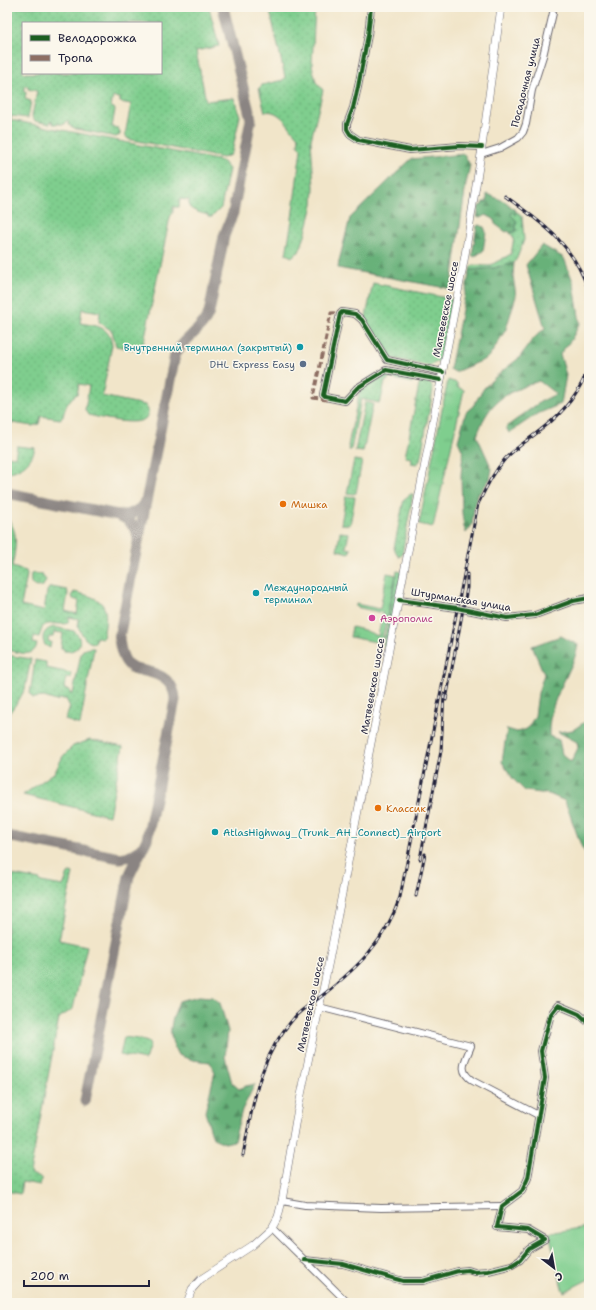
<svg xmlns="http://www.w3.org/2000/svg" width="596" height="1310" viewBox="0 0 596 1310" font-family="'Shantell Sans',sans-serif">
  <style>
    .grass { fill: url(#grass-dots); stroke: #507864; fill-rule: evenodd }
    .forest { fill: url(#forest-firs); stroke: #446a5a }
    .park { fill: url(#park-tufts); stroke: #507864 }
    .garden { fill: #7fce8e; stroke: #507864 }
    .lines { fill: none; stroke-linecap: round; stroke-linejoin: round }
    .taxiway { stroke: #8a8482; stroke-width: 11 }
    .minor-casing { stroke: #6a666d; stroke-width: 8 }
    .major-casing { stroke: #6a666d; stroke-width: 8 }
    .minor { stroke: #fff; stroke-width: 6 }
    .major { stroke: #fff; stroke-width: 7 }
    .rail-casing { stroke: #22223b; stroke-width: 3 }
    .rail { stroke: #fbf7ec; stroke-width: 1.5; stroke-dasharray: 4.5; stroke-linecap: butt }
    .quiet { stroke: #8d6e63; stroke-width: 3; stroke-dasharray: 6 3; stroke-linecap: butt }
    .cycleway-casing { stroke: #fbf7ec; stroke-width: 6 }
    .cycleway { stroke: #1b5e20; stroke-width: 4 }
    .culture-dot { fill: #0f9aa8; stroke: #fbf7ec; stroke-width: 1.5 }
    .service-dot { fill: #5c6f8a; stroke: #fbf7ec; stroke-width: 1.5 }
    .food-dot { fill: #e8710a; stroke: #fbf7ec; stroke-width: 1.5 }
    .hotel-dot { fill: #d1479c; stroke: #fbf7ec; stroke-width: 1.5 }
    .labels { text-anchor: middle; stroke-width: 3; stroke-linejoin: round; paint-order: stroke }
    .street-label { font-size: 10px; fill: #22223b; stroke: #fbf7ec }
    .culture-label { font-size: 10px; fill: #0d838f; stroke: #fbf7ec; text-anchor: start }
    .service-label { font-size: 10px; fill: #4e5e75; stroke: #fbf7ec; text-anchor: end }
    .food-label { font-size: 10px; fill: #c56008; stroke: #fbf7ec; text-anchor: start }
    .hotel-label { font-size: 10px; fill: #b23c85; stroke: #fbf7ec; text-anchor: start }
  </style>
  <defs>
    <pattern id="grass-dots" width="8" height="8" patternUnits="userSpaceOnUse"><rect width="8" height="8" fill="#7fce8e"/><path d="M2 2h.1M6 6h.1" fill="none" stroke="#6db17b" stroke-width="1.8" stroke-linecap="round"/></pattern>
    <pattern id="forest-firs" width="22" height="20" patternUnits="userSpaceOnUse"><rect width="22" height="20" fill="#67b179"/><path d="M5 1l3.5 6h-7zM16 11l3.5 6h-7z" fill="#549064"/></pattern>
    <pattern id="park-tufts" width="24" height="20" patternUnits="userSpaceOnUse"><rect width="24" height="20" fill="#7fce8e"/><path d="M3 7l-1-3M5 7V3M7 7l1-3M15 17l-1-3M17 17v-4M19 17l1-3" fill="none" stroke="#6db17b"/></pattern>
  </defs>
  <rect width="100%" height="100%" fill="#fbf7ec"/>
  <filter id="ink" filterUnits="userSpaceOnUse"><feTurbulence type="fractalNoise" baseFrequency=".025" numOctaves="2"/><feDisplacementMap in="SourceGraphic" scale="8" xChannelSelector="R" yChannelSelector="G"/><feConvolveMatrix kernelMatrix="1 2 1 2 8 2 1 2 1" color-interpolation-filters="sRGB"/></filter>
  <filter id="wash" filterUnits="userSpaceOnUse"><feTurbulence type="fractalNoise" baseFrequency=".012" numOctaves="4" result="noise"/><feDisplacementMap in="SourceGraphic" scale="16" xChannelSelector="R" yChannelSelector="G"/><feGaussianBlur stdDeviation="0.9" result="paint"/><feColorMatrix in="noise" values="0 0 0 0 0 0 0 0 0 0 0 0 0 0 0 0 0 1.4 0 .05"/><feComposite in="paint" operator="in"/></filter>
  <g filter="url(#wash)">
    <rect width="100%" height="100%" fill="#f1e5c9"/>
    <!-- grass -->
    <g class="grass">
      <path d="M7,7H209L219,46L196,51L206,101L234,98L240,116L232,152L230,155L223,158L128,139L125,135L131,104L120,102V98L113,97L111,107L114,108L115,110L112,127L118,128L120,132V135L116,137L76,129L69,125V122L66,121L65,124H53V122L50,121V124L35,121L33,119L32,116L37,91L28,89V86H25L24,92H26L25,99L31,101L28,118L11,116V120L222,161L229,169L221,208L212,217H208V215C201,213 195,212 189,207V200L180,199L179,207H173V212L170,217L142,351L116,346L112,331L99,322L100,312L82,309L80,323C96,326 109,325 112,345L102,396L145,405C147,408 149,410 148,414C145,430 99,417 88,415L85,410L89,386L79,384L77,394C68,400 65,407 63,417L60,419L41,416L39,424L32,426L7,422ZM23,23H161V73H23Z"/>
      <path d="M269,7H315L312,65L316,82L323,90L311,140L314,187L313,205L305,236L299,252L294,255L292,257L286,254L291,226L301,149L298,145L299,138C290,129 280,108 265,112L259,88L262,85L283,80L285,77Z"/>
      <polygon points="512,211 515,214 516,211 522,216 524,240 517,258 514,263 494,268 470,270 471,267 473,265 489,266 511,254 514,238 510,233 516,230 516,220 511,215"/>
      <polygon points="373,283 452,299 439,361 429,366 391,358 386,354 365,321"/>
      <polygon points="390,373 413,377 412,383 390,378 385,382 381,400 379,403 361,399 351,450 349,450 348,446 360,388 386,374"/>
      <path d="M420,380C427,381 431,382 433,390L420,461L416,464L411,463L412,458L405,457Z"/>
      <polygon points="365,402 373,404 363,452 355,451"/>
      <path d="M17,446L35,448C32,462 21,470 7,473V456L15,457Z"/>
      <polygon points="354,460 362,461 356,493 353,494 347,493"/>
      <polygon points="411,494 413,494 402,555 398,557 399,555 397,554 394,548 403,504 404,499"/>
      <polygon points="346,496 355,497 350,525 341,524"/>
      <path d="M7,518C20,533 15,549 12,567L26,571L27,575L21,606L44,611L47,591L50,587H52L67,590L68,593L65,611L77,614L79,601L73,599L72,595L74,592C107,599 109,606 103,638L96,637L95,643C85,643 83,635 78,627L79,619L69,617L68,623C59,626 52,621 43,626L39,637L34,636L33,643L37,644C34,659 18,652 7,650Z"/>
      <polygon points="340,532 349,533 346,548 351,549 349,553 337,550"/>
      <path d="M35,573L42,575L46,580L43,586C33,589 29,584 31,574Z"/>
      <path d="M54,627L74,631C85,640 79,653 64,651V649L61,648L63,633L54,632L53,637H49L48,641L51,642L50,648L45,645C40,636 45,629 54,627Z"/>
      <polygon points="89,648 94,648 80,725 65,720 70,707 66,699 60,699 56,701 44,697 33,698 30,694 35,660 46,662 46,668 71,673 71,678 66,678 64,689 70,690 70,694 73,694 81,653 83,650"/>
      <polygon points="7,655 31,659 25,689 19,700 7,716"/>
      <polygon points="90,740 123,747 109,816 23,795 55,772 63,756 73,746"/>
      <polygon points="71,872 73,873 59,940 87,946 73,1009 59,1018 30,1173 42,1179 40,1185 22,1182 20,1194 7,1191 7,874 40,880 41,882 63,886 68,874"/>
      <polygon points="124,1037 138,1039 148,1042 150,1045 145,1060 120,1055"/>
    </g>
    <!-- forest -->
    <g class="forest">
      <polygon points="464,154 470,165 466,184 451,289 338,268 339,261 350,218 411,159"/>
      <polygon points="487,194 506,202 516,211 515,215 512,212 511,215 516,220 516,231 510,233 508,231 506,232 495,224 494,219 486,215 480,218 477,217 479,206 482,205 483,202 487,202"/>
      <polygon points="479,225 484,227 486,232 483,251 474,257 472,255 477,226"/>
      <path d="M542,245L564,258L574,284L580,323L571,340L560,354L566,375L561,404L537,414L509,433L506,427L540,402L556,394L539,381C505,393 489,400 477,436L492,469L490,479L478,495L474,509L472,525L466,533L464,527L462,513L461,475L463,452L458,441L466,412L473,406L484,388L490,382L501,372L519,358L532,340L545,328L526,265Z"/>
      <polygon points="514,263 513,276 516,296 506,329 491,354 486,359 455,372 450,369 470,270 494,268"/>
      <path d="M561,636L578,645C576,657 571,666 566,677C556,697 548,714 549,736L559,740L562,754L571,762L578,748L577,742L558,732L573,730L589,719V858L582,848L565,801L549,794L525,791L513,779L502,762L507,729L517,732L527,729L535,716L538,693L544,674L532,646Z"/>
      <path d="M199,996L213,997L220,1003L228,1031L225,1057L232,1083L239,1089L246,1086L255,1084L242,1110L234,1141L225,1143L213,1138L205,1112L215,1072L210,1062L193,1060L178,1055C166,1033 171,1023 179,1001Z"/>
    </g>
    <!-- park -->
    <g class="park">
      <polygon points="448,380 457,383 457,387 464,390 433,527 419,524"/>
      <polygon points="397,571 402,572 386,646 383,646"/>
      <polygon points="387,573 396,575 381,643 350,637 352,627 364,630 378,636 383,613 356,607 356,604 380,609"/>
    </g>
    <!-- garden -->
    <polygon class="garden" points="589,1227 589,1279 564,1292 562,1288 549,1233"/>
    <g class="lines">
      <!-- taxiway -->
      <g class="taxiway">
        <polyline points="7,493 118,515"/>
        <path d="M138,538C136,526 129,519 118,515C130,516 139,512 145,502"/>
        <polyline points="7,836 120,858 131,856 141,849"/>
        <path d="M85,1101L129,876L147,839L175,700C175,682 161,674 145,671C140,670 134,670 130,666C122,660 120,648 119,638L175,355C182,339 203,330 209,313L224,236L233,213L251,119L223,7"/>
      </g>
    </g>
  </g>
  <g filter="url(#ink)">
    <g class="lines">
      <defs>
        <g id="minor">
          <polyline points="371,7 368,35 358,87 353,108 347,124 347,129 350,134 359,140 410,150 460,146 482,147"/>
          <polyline points="481,154 500,148 518,138 523,132 526,124 532,90 543,56 553,13"/>
          <polyline points="441,380 386,370 357,388 345,401 325,397 323,395 340,314 342,312 355,314 362,320 387,360 443,372"/>
          <polyline points="399,600 457,608 507,618 535,615 573,601 589,598"/>
          <path d="M319,1007L471,1046C465,1062 457,1070 473,1081L538,1115"/>
          <polyline points="282,1201 305,1205 381,1208 502,1206"/>
          <polyline points="272,1228 348,1303"/>
          <polyline points="304,1260 343,1264 403,1281 423,1281 458,1271 468,1270 474,1272 488,1271 512,1265 520,1260 529,1249 545,1240 528,1230 497,1227 502,1206 522,1191 528,1178 545,1078 541,1051 551,1014 558,1005 579,1014 589,1023"/>
        </g>
        <polyline id="major" points="187,1303 192,1289 201,1279 253,1245 272,1228 278,1217 282,1201 296,1119 329,961 464,261 481,154 501,7"/>
      </defs>
      <!-- minor casing -->
      <use href="#minor" class="minor-casing"/>
      <!-- major casing -->
      <use href="#major" class="major-casing"/>
      <!-- minor -->
      <use href="#minor" class="minor"/>
      <!-- major -->
      <use href="#major" class="major"/>
      <defs>
        <g id="rail">
          <path d="M505,196C543,224 574,244 589,292"/>
          <polyline points="446,700 467,588 467,574"/>
          <polyline points="420,859 441,751 444,694"/>
          <polyline points="416,896 425,854"/>
          <path d="M243,1155C253,1104 258,1058 294,1018C301,1009 313,1003 323,995C358,967 385,942 400,897L478,504C486,488 493,473 505,459C516,447 530,439 543,428C563,413 583,389 589,364"/>
        </g>
      </defs>
      <!-- rail casing -->
      <use href="#rail" class="rail-casing"/>
      <!-- rail -->
      <use href="#rail" class="rail"/>
      <!-- quiet -->
      <polyline class="quiet" points="327,400 313,398 331,313 342,312"/>
      <defs>
        <g id="cycleway">
          <polyline points="371,7 368,35 358,87 353,108 347,124 347,129 350,134 359,140 410,150 460,146 482,147"/>
          <polyline points="441,380 386,370 357,388 345,401 325,397 323,395 340,314 342,312 355,314 362,320 387,360 443,372"/>
          <polyline points="399,600 457,608 507,618 535,615 573,601 589,598"/>
          <polyline points="304,1260 343,1264 403,1281 423,1281 458,1271 468,1270 474,1272 488,1271 512,1265 520,1260 529,1249 545,1240 528,1230 497,1227 502,1206 522,1191 528,1178 545,1078 541,1051 551,1014 558,1005 579,1014 589,1023"/>
        </g>
      </defs>
      <!-- cycleway casing -->
      <use href="#cycleway" class="cycleway-casing"/>
      <!-- cycleway -->
      <use href="#cycleway" class="cycleway"/>
    </g>
  </g>
  <!-- markers -->
  <g class="culture-dot">
    <circle cx="300" cy="347" r="4"/>
    <circle cx="256" cy="593" r="4"/>
    <circle cx="215" cy="832" r="4"/>
  </g>
  <circle class="service-dot" cx="303" cy="364" r="4"/>
  <g class="food-dot">
    <circle cx="283" cy="504" r="4"/>
    <circle cx="378" cy="808" r="4"/>
  </g>
  <circle class="hotel-dot" cx="372" cy="618" r="4"/>
  <g class="labels">
    <!-- street labels -->
    <g class="street-label">
      <text transform="translate(525 82) rotate(-76)" y="4">Посадочная улица</text>
      <text transform="translate(445 309) rotate(-79)" y="4">Матвеевское шоссе</text>
      <text transform="translate(461 599) rotate(9)" y="4">Штурманская улица</text>
      <text transform="translate(372 686) rotate(-80)" y="4">Матвеевское шоссе</text>
      <text transform="translate(310 1004) rotate(-78)" y="4">Матвеевское шоссе</text>
    </g>
    <!-- culture labels -->
    <g class="culture-label">
      <text x="292" y="351" text-anchor="end">Внутренний терминал (закрытый)</text>
      <text x="264" y="591">Международный<tspan x="264" dy="12">терминал</tspan></text>
      <text x="223" y="836">AtlasHighway_(Trunk_AH_Connect)_Airport</text>
    </g>
    <!-- service labels -->
    <g class="service-label">
      <text x="295" y="368">DHL Express Easy</text>
    </g>
    <!-- food labels -->
    <g class="food-label">
      <text x="291" y="508">Мишка</text>
      <text x="386" y="812">Классик</text>
    </g>
    <!-- hotel labels -->
    <g class="hotel-label">
      <text x="380" y="622">Аэрополис</text>
    </g>
  </g>
  <!-- margin -->
  <rect width="596" height="1310" fill="none" stroke="#fbf7ec" stroke-width="24"/>
  <!-- legend -->
  <rect x="22" y="22" width="140" height="52" fill="#fbf7ec" stroke="#a4a2a5"/>
  <rect x="30" y="35" width="20" height="6" fill="#1b5e20" stroke="#a4a2a5"/>
  <text x="58" y="42" font-size="12" fill="#22223b">Велодорожка</text>
  <rect x="30" y="55" width="20" height="6" fill="#8d6e63" stroke="#a4a2a5"/>
  <text x="58" y="62" font-size="12" fill="#22223b">Тропа</text>
  <!-- north arrow -->
  <g transform="translate(554 1268) rotate(149)" stroke="#fbf7ec" stroke-width="3" paint-order="stroke">
  <path d="M0-3L7 15L0 10L-7 15Z" fill="#22223b"/>
  <text y="-6" font-size="11" font-weight="bold" text-anchor="middle" fill="#22223b">С</text>
  </g>
  <!-- scale -->
  <path d="M24 1280v6h125v-6" fill="none" stroke="#22223b" stroke-width="2"/>
  <text x="30" y="1280" font-size="12" fill="#22223b" stroke="#fbf7ec" stroke-width="3" paint-order="stroke">200 m</text>
</svg>
